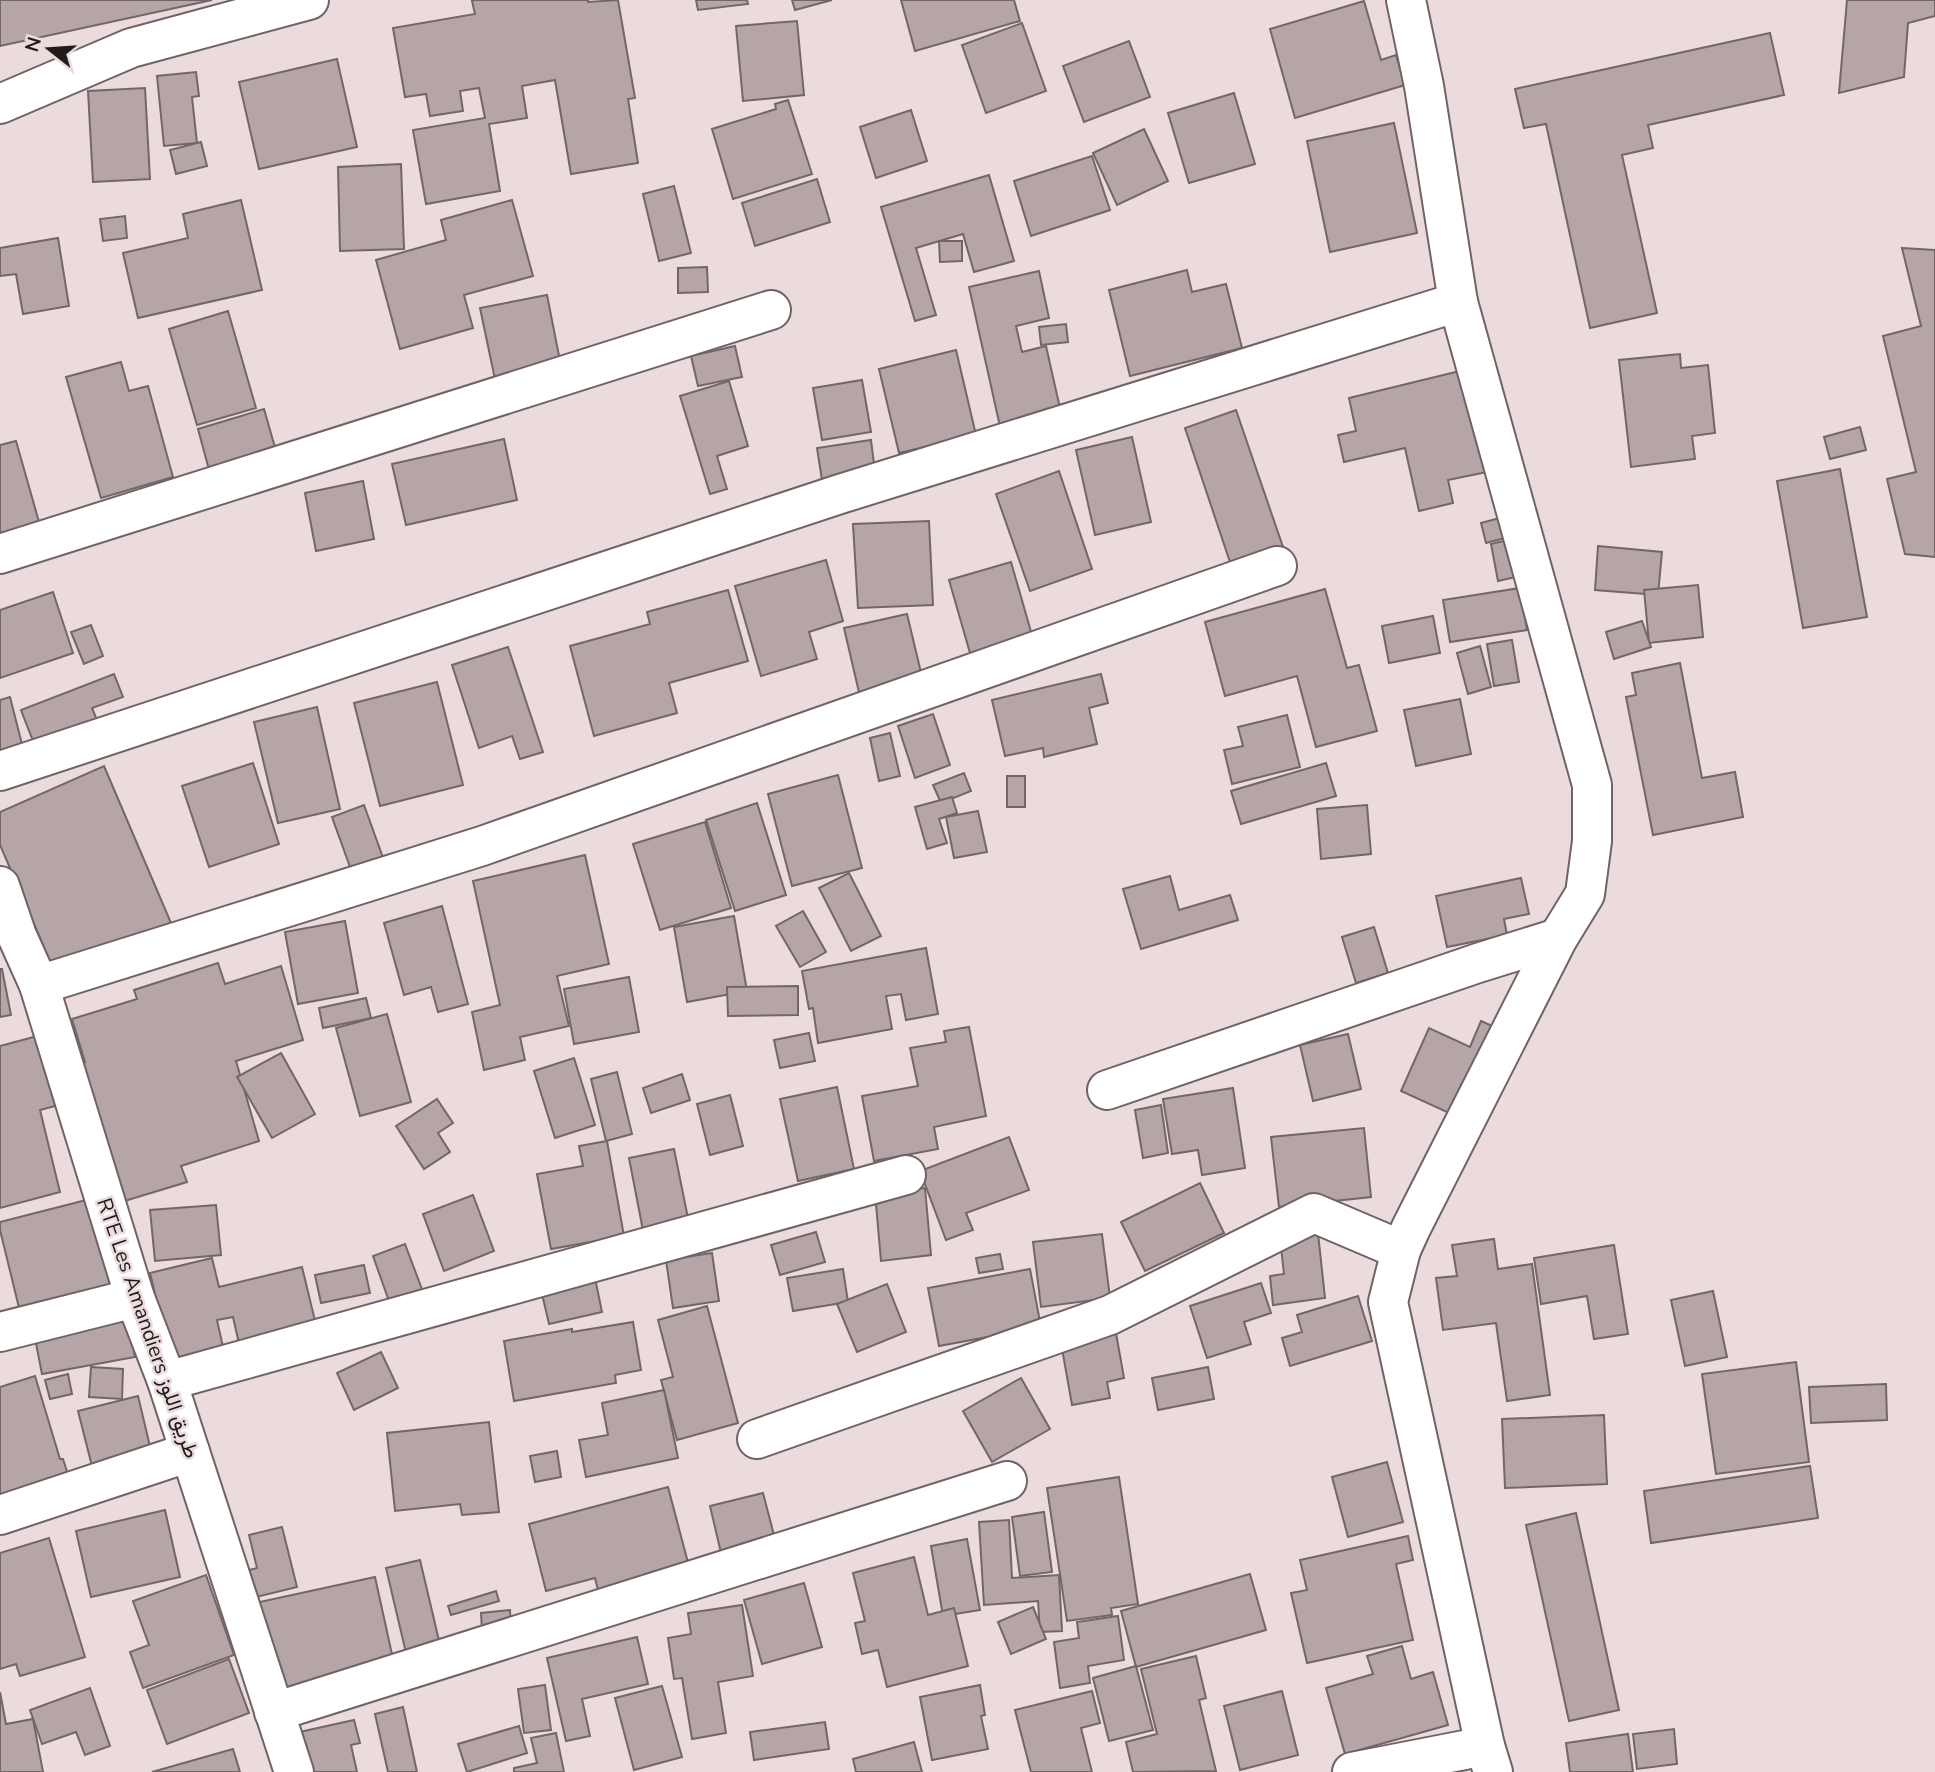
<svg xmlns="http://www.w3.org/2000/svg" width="1935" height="1772" viewBox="0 0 1935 1772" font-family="'Nunito Sans',Vazirmatn,sans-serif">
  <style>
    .building { fill: #b5a5a7; stroke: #746668; stroke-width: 2 }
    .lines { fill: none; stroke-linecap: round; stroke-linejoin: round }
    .minor-casing { stroke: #716365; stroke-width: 42 }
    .minor { stroke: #fff; stroke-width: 38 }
    .labels { text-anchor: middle; stroke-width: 5; stroke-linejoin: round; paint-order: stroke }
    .street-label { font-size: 21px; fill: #201a1b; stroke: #ecdbdd }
  </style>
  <rect width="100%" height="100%" fill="#ecdbdd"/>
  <!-- building -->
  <g class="building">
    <polygon points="0,0 212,0 0,46"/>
    <polygon points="588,0 588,2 618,0 635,98 628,99 638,163 571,174 555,80 522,86 527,118 489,124 500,191 426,204 413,130 485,118 479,88 460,91 463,111 430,116 426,94 405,97 393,28 475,14 472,1 475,0"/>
    <polygon points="696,0 747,0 748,4 698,10"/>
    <polygon points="792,0 832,0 795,10"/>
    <polygon points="901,0 1014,0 1020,21 915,51"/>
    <polygon points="1847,0 1935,0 1935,16 1908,23 1904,77 1839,93"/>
    <polygon points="1364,1 1381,60 1396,55 1405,85 1295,118 1270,29"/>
    <polygon points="797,21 804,95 743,101 736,26"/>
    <polygon points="1022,23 1046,91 986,113 962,45"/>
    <polygon points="1770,33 1784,95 1648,125 1653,148 1622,155 1657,313 1590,328 1546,124 1524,128 1515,89"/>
    <polygon points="1129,41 1150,97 1084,122 1063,66"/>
    <polygon points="337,59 357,147 259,169 239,82"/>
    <polygon points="196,72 199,96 192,97 197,143 164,146 157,76"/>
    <polygon points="145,88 150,179 93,182 88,91"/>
    <polygon points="1234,93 1255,164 1189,183 1168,113"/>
    <polygon points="788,100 812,174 733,199 712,129 776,109 775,104"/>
    <polygon points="911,110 927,161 876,178 860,127"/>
    <polygon points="1394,123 1417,233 1330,252 1307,141"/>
    <polygon points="1144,129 1168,181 1117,205 1093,153"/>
    <polygon points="201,142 207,166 176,174 170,150"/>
    <polygon points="1092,156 1110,210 1031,236 1014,181"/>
    <polygon points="401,164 404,249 340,251 338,167"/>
    <polygon points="989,175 1014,261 974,272 963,234 916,248 936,315 915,321 881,207"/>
    <polygon points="817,179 830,222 755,246 742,203"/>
    <polygon points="674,186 691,253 659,261 643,194"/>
    <polygon points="241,200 262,290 138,318 123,253 188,238 183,214"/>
    <polygon points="512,200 533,276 464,295 473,328 400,349 376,260 446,240 441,220"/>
    <polygon points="125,216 127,238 103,241 100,219"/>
    <polygon points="58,238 69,306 23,314 16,274 0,276 0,248"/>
    <polygon points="939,241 962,241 962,261 940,262"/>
    <polygon points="1902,248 1935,250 1935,557 1905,554 1887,479 1916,472 1883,336 1921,326"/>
    <polygon points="707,267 708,292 678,293 678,268"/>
    <polygon points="1187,270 1192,292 1226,284 1242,348 1130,376 1109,290"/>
    <polygon points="1039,271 1049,318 1016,326 1022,352 1046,346 1062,417 1001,431 969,287"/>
    <polygon points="547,295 562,371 496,384 480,308"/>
    <polygon points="228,311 256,408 197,425 169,329"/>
    <polygon points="1066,324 1068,342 1041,345 1039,327"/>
    <polygon points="735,346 742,377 698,386 691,356"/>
    <polygon points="956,350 976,435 899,453 879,369"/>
    <polygon points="1680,354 1681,368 1708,365 1715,433 1692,436 1695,459 1631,467 1619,360"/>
    <polygon points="121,362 129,391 148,386 173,477 101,498 66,377"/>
    <polygon points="1464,370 1487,472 1448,480 1453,503 1419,511 1405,448 1344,462 1338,435 1356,431 1349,398"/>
    <polygon points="862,380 871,432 822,440 813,388"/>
    <polygon points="729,381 748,446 717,456 727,489 710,494 680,396"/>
    <polygon points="264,409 278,458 211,477 198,429"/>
    <polygon points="1236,410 1284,550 1232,568 1185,428"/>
    <polygon points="1860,427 1866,450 1830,459 1824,437"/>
    <polygon points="1132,437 1151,522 1095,535 1076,450"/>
    <polygon points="504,439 517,500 406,525 392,464"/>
    <polygon points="871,440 875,472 822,480 817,448"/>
    <polygon points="16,441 43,536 0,548 0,445"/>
    <polygon points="1840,469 1867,617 1803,628 1777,481"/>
    <polygon points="1059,471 1092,569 1030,591 996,494"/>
    <polygon points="363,481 374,539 316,551 305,493"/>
    <polygon points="1511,515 1516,535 1486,543 1481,523"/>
    <polygon points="929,521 933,605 858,608 853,524"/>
    <polygon points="1512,539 1520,576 1498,581 1491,544"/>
    <polygon points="1598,546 1662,552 1658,595 1595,590"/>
    <polygon points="826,560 843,621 809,632 817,659 761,676 735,586"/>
    <polygon points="1011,562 1034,642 972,660 949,580"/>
    <polygon points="1698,585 1703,637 1649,643 1644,590"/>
    <polygon points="1520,588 1527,630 1450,642 1443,600"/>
    <polygon points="1325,589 1347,668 1359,665 1377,731 1316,747 1297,676 1225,696 1205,622"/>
    <polygon points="728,590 748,661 669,683 677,713 594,736 570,646 650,624 647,612"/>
    <polygon points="53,592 73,653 0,678 0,610"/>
    <polygon points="907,614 924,685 861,701 844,628"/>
    <polygon points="1433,616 1440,653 1389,663 1382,626"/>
    <polygon points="1642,621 1651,647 1614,659 1606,632"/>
    <polygon points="91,625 103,656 84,664 71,632"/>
    <polygon points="1512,640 1519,682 1494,686 1487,644"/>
    <polygon points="1480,646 1491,687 1468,694 1457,653"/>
    <polygon points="508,647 543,752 520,759 512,736 479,748 452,665"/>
    <polygon points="1680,663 1702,778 1735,772 1743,817 1653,835 1626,697 1636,695 1632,673"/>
    <polygon points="114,674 123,697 92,708 103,735 40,759 21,710"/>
    <polygon points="1101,674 1108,703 1089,708 1097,744 1044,757 1043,748 1005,756 992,700"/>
    <polygon points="437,682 463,785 380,806 354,703"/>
    <polygon points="10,697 26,760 0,767 0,700"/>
    <polygon points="1460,699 1471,754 1416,766 1404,710"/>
    <polygon points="317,707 340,809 278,823 254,722"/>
    <polygon points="933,714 950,765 915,778 898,726"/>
    <polygon points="1287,715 1300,767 1232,784 1224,750 1243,746 1238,727"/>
    <polygon points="890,733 900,776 879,781 870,738"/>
    <polygon points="253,763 279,844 209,867 182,786"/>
    <polygon points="1326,763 1336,796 1241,824 1231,791"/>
    <polygon points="104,766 171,923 55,973 0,845 0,812"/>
    <polygon points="964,773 971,791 941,803 933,785"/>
    <polygon points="838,775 862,868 792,886 768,794"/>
    <rect x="1007" y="776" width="18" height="31"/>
    <polygon points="952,797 957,813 939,819 947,843 927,849 915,807"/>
    <polygon points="757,803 786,895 735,911 706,820"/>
    <polygon points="364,805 386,866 354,878 332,817"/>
    <polygon points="1367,805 1371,854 1321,859 1317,809"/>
    <polygon points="978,811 987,852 954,858 946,817"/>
    <polygon points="705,822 731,908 660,930 633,844"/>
    <polygon points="585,855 609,964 557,976 569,1026 520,1037 525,1060 484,1070 472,1012 500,1005 473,881"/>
    <polygon points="849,873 881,936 851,951 819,888"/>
    <polygon points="1170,876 1179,910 1230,895 1238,920 1141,949 1123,889"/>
    <polygon points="1521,878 1529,914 1504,919 1507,935 1447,947 1436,896"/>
    <polygon points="442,906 468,1004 438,1012 431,987 404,995 384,923"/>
    <polygon points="803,911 826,952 800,967 776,926"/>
    <polygon points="734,916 747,991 687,1002 674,927"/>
    <polygon points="345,921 358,993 298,1004 285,932"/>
    <polygon points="1374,927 1388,973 1356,983 1342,937"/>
    <polygon points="926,948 938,1014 906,1020 901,994 886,996 892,1029 818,1043 813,1008 809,1009 802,971"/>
    <polygon points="218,963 225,984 281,966 303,1040 236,1061 259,1141 181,1166 187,1182 118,1203 76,1065 85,1062 72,1019 137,999 134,990"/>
    <polygon points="0,969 2,969 11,1015 0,1017"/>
    <polygon points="629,977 639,1032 574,1044 564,989"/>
    <polygon points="798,986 798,1015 728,1016 727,987"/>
    <polygon points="366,998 371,1018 323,1028 319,1008"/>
    <polygon points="387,1014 411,1102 360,1116 336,1028"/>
    <polygon points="1481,1021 1501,1030 1475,1091 1461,1085 1449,1113 1401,1091 1429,1028 1470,1047"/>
    <polygon points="969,1027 986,1116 934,1127 938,1149 874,1161 862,1096 918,1086 910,1048 946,1042 944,1031"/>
    <polygon points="809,1033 815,1061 780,1068 774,1040"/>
    <polygon points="1348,1034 1361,1089 1313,1101 1300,1045"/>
    <polygon points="41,1035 59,1105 40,1110 60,1192 0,1208 0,1046"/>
    <polygon points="281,1053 315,1114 272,1138 237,1077"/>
    <polygon points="574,1058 595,1125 555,1138 534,1071"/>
    <polygon points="617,1072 632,1134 606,1141 591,1079"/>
    <polygon points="682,1074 690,1100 651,1113 643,1088"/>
    <polygon points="837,1087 854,1169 798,1181 780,1099"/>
    <polygon points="1233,1088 1245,1168 1202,1175 1198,1150 1172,1154 1163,1099"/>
    <polygon points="730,1095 743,1146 710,1155 697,1104"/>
    <polygon points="437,1099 453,1123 438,1133 450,1152 424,1169 396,1126"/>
    <polygon points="1161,1105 1168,1153 1143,1158 1135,1110"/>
    <polygon points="1364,1128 1371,1197 1279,1207 1271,1137"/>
    <polygon points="1009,1137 1029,1190 966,1213 973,1230 946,1240 920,1171"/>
    <polygon points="607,1141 624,1236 551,1249 537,1174 583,1166 579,1146"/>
    <polygon points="674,1149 691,1233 645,1241 629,1158"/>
    <polygon points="1200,1183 1224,1233 1145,1271 1121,1222"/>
    <polygon points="925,1188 931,1255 881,1261 875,1193"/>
    <polygon points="473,1195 494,1251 444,1271 423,1214"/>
    <polygon points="94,1198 119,1296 22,1320 0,1230 0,1222"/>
    <polygon points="216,1205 221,1255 155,1261 150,1210"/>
    <polygon points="816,1232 825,1262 780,1275 771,1245"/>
    <polygon points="1318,1233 1325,1298 1273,1305 1270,1276 1284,1274 1280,1238"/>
    <polygon points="1102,1234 1110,1298 1041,1307 1033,1242"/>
    <polygon points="1494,1239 1498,1269 1532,1264 1550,1395 1507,1401 1496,1323 1443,1330 1436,1278 1457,1276 1452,1245"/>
    <polygon points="405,1244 423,1292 390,1304 373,1256"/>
    <polygon points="1614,1245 1628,1334 1594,1339 1587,1296 1541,1304 1534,1258"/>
    <polygon points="712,1253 719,1301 673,1308 666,1260"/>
    <polygon points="1000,1254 1003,1269 979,1273 976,1258"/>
    <polygon points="212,1258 219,1287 302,1267 317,1329 240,1348 233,1317 217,1320 225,1356 173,1369 150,1273"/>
    <polygon points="364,1265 370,1293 321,1303 315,1275"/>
    <polygon points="843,1269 848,1302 793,1311 787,1278"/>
    <polygon points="1030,1269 1041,1327 939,1346 928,1288"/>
    <polygon points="594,1273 602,1312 549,1324 540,1285"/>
    <polygon points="1261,1283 1271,1313 1244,1322 1251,1344 1207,1358 1190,1306"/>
    <polygon points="887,1284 906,1332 857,1352 837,1304"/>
    <polygon points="1713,1291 1727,1357 1685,1366 1671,1300"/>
    <polygon points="1358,1296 1372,1341 1290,1366 1282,1338 1302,1332 1297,1315"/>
    <polygon points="707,1306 738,1423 677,1440 661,1380 673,1377 658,1320"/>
    <polygon points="126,1311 135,1357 42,1374 33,1328"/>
    <polygon points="633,1322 641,1370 615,1375 616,1383 514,1401 504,1341 572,1329 572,1332"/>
    <polygon points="1116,1333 1124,1378 1107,1382 1110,1398 1072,1405 1061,1343"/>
    <polygon points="381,1352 398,1388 354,1410 337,1373"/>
    <polygon points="1796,1362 1809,1462 1716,1474 1702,1374"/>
    <polygon points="91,1367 123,1369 122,1399 89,1397"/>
    <polygon points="1208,1367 1214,1399 1158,1410 1152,1378"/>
    <polygon points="68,1374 72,1394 50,1399 45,1380"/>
    <polygon points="35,1376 60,1459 63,1459 71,1484 0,1506 0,1387"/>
    <polygon points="1021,1378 1050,1429 992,1462 963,1411"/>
    <polygon points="1886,1384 1887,1420 1811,1423 1809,1387"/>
    <polygon points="664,1390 678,1458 586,1477 579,1440 608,1435 602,1403"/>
    <polygon points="138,1396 154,1463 95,1478 78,1411"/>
    <polygon points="1604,1415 1607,1484 1505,1488 1502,1419"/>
    <polygon points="489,1422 499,1512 462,1515 460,1504 395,1511 387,1433"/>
    <polygon points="557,1451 561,1477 535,1482 530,1456"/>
    <polygon points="1387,1462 1403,1522 1348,1537 1332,1477"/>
    <polygon points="1810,1466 1818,1518 1651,1543 1644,1491"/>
    <polygon points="1119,1477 1138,1604 1111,1608 1112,1615 1067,1621 1047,1488"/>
    <polygon points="668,1487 691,1574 600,1598 595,1578 546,1591 529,1524"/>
    <polygon points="763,1493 775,1539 721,1553 710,1506"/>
    <polygon points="165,1510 180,1577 91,1597 76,1531"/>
    <polygon points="1044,1512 1052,1572 1020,1576 1012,1517"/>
    <polygon points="1576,1513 1619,1710 1569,1721 1526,1525"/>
    <polygon points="1009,1520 1012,1578 1059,1575 1062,1631 1040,1632 1038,1601 984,1605 979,1522"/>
    <polygon points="282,1527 297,1587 240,1601 234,1574 257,1568 249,1535"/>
    <polygon points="1408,1536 1413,1560 1396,1564 1413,1640 1307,1663 1291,1593 1307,1590 1300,1560"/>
    <polygon points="49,1538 85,1657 20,1676 16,1664 0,1669 0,1553"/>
    <polygon points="967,1539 980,1610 943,1616 931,1546"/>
    <polygon points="914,1557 928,1615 954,1608 968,1666 887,1687 878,1650 862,1654 855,1623 865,1621 853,1573"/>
    <polygon points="420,1560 441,1649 407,1657 386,1568"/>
    <polygon points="1250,1574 1266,1630 1136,1667 1121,1611"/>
    <polygon points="206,1575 234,1655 143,1688 130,1652 149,1645 133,1601"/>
    <polygon points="375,1577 395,1668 274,1694 246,1605"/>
    <polygon points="804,1583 822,1647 762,1664 744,1600"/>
    <polygon points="496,1591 499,1601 451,1615 448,1606"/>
    <polygon points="742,1605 753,1676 718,1682 726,1733 692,1739 682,1678 674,1679 668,1638 691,1634 688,1613"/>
    <polygon points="1033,1607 1046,1639 1011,1654 998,1622"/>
    <polygon points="510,1610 511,1630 482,1632 481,1613"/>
    <polygon points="1118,1616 1124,1660 1088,1666 1090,1683 1060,1688 1054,1642 1079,1638 1077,1622"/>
    <polygon points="637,1637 648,1684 582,1699 590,1736 566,1741 547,1658"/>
    <polygon points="1402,1646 1411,1679 1433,1672 1448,1725 1345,1754 1326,1688 1373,1674 1367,1656"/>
    <polygon points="1196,1656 1206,1698 1199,1700 1216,1771 1133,1772 1126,1742 1157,1734 1141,1669"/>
    <polygon points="229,1659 249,1713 167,1744 147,1690"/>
    <polygon points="1136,1666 1153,1730 1109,1741 1093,1678"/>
    <polygon points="545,1685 551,1730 524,1733 518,1689"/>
    <polygon points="980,1685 985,1715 981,1716 988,1749 932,1760 920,1697"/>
    <polygon points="662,1686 682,1757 634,1770 615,1698"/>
    <polygon points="90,1688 110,1746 85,1755 76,1732 42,1744 30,1710"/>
    <polygon points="1092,1691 1100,1723 1081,1728 1092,1772 1031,1772 1015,1710"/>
    <polygon points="1282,1691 1298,1755 1240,1770 1224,1706"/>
    <polygon points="0,1692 6,1724 33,1719 43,1772 0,1772"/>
    <polygon points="403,1707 417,1772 388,1772 375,1714"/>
    <polygon points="354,1720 360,1743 351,1745 357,1772 303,1772 295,1733"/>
    <polygon points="825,1722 829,1749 754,1760 750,1732"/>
    <polygon points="519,1726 527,1753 467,1772 458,1744"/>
    <polygon points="1674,1729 1677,1764 1637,1769 1633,1734"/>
    <polygon points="556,1733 564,1772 514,1772 514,1768 537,1763 531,1738"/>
    <polygon points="1628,1734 1633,1772 1570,1772 1566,1743"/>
    <polygon points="914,1742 922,1772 856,1772 853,1759"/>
    <polygon points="233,1749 240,1772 152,1772"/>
  </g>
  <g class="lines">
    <defs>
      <g id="minor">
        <polyline points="1406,0 1424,86 1458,302 1592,785 1592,841 1585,894 1558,938 1411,1228 1401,1250 1388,1302 1485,1746 1493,1772"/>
        <polyline points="0,104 131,48 309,0"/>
        <polyline points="0,554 771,310"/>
        <polyline points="0,771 840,494 1458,302"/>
        <polyline points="0,886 17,936 39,985 135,1298 167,1381 294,1772"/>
        <polyline points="39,985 482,846 1277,566"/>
        <polyline points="1107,1090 1478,963 1558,938"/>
        <polyline points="0,1332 135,1298"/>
        <polyline points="167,1381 906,1175"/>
        <polyline points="757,1439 1110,1315 1314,1213 1401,1250"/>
        <polyline points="0,1515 190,1452"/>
        <polyline points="274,1712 1007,1481"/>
        <polyline points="1352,1772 1485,1746"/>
      </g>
    </defs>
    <!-- minor casing -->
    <use href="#minor" class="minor-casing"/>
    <!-- minor -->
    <use href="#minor" class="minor"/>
  </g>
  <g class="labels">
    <!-- street labels -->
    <g class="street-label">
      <text transform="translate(148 1328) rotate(71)" y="7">RTE Les Amandiers طريق اللوز</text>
    </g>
  </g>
  <!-- north arrow -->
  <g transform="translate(49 49) rotate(287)" stroke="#ecdbdd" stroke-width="5" paint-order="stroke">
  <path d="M0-5L12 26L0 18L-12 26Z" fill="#201a1b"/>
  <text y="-10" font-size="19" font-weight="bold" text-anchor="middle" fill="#201a1b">N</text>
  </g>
</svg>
